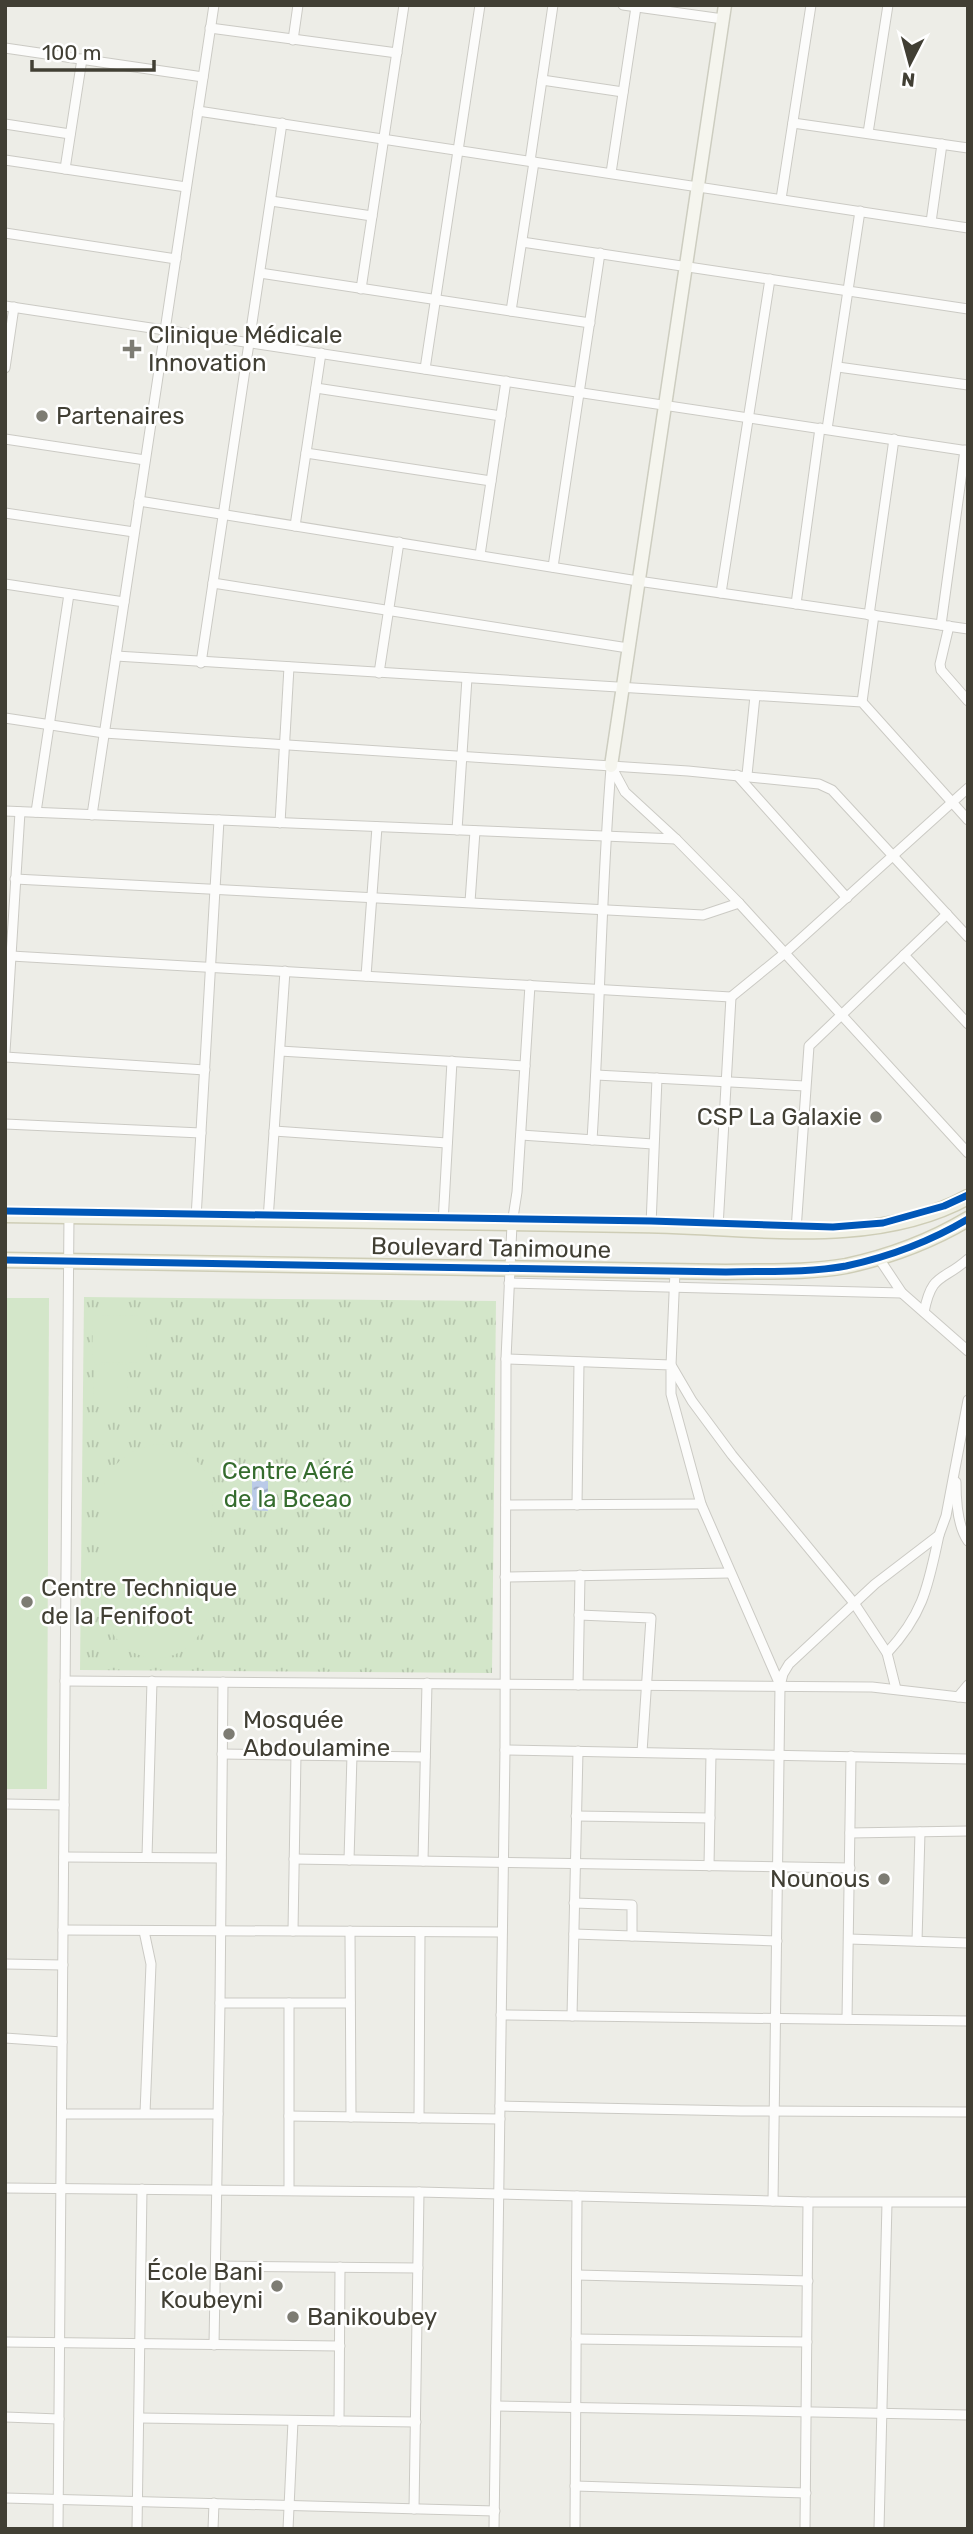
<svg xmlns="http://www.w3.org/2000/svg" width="973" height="2534" viewBox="0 0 973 2534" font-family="Rubik,sans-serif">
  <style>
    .park { fill: url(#park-tufts) }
    .pitch { fill: #d3e6c9 }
    .water { fill: url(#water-ripples) }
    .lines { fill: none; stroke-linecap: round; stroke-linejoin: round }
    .street-casing { stroke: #cbcac4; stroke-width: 11 }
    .secondary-casing { stroke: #cdcdc0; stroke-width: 15 }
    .primary-casing { stroke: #cecdb6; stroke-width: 17 }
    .street { stroke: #fcfcfb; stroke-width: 9 }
    .secondary { stroke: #f5f5ee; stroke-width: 12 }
    .primary { stroke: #efefe3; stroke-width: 14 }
    .cycleway-casing { stroke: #fff; stroke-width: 11 }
    .cycleway { stroke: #0057b8; stroke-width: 7 }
    .poi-dot { fill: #7d7c73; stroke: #fff; stroke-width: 2.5 }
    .labels { text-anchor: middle; stroke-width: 5; stroke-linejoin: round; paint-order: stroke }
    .poi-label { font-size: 24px; fill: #413f34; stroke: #fff; text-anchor: start }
    .street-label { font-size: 24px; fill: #413f34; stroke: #fff }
    .park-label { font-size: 24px; fill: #356c2e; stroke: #fff }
  </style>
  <defs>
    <pattern id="park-tufts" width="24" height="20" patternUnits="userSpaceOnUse" patternTransform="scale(1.75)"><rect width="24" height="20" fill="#d3e6c9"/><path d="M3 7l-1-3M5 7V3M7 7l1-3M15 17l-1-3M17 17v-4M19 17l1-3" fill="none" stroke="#b6c6ad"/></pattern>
    <pattern id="water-ripples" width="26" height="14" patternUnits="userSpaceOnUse" patternTransform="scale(1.75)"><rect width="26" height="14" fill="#bacae8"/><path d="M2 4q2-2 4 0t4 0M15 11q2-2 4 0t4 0" fill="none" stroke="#99a5bd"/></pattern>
  </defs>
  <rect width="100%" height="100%" fill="#edede7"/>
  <!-- park -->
  <polygon class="park" points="84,1297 496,1301 492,1673 80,1670"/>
  <!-- pitch -->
  <g class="pitch">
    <polygon points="5,1298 49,1298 47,1789 5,1789"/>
    <polygon points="93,1315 147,1316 146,1363 92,1362"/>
    <polygon points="94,1364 128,1365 127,1399 93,1399"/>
    <path d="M160,1444C188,1449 204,1462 213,1489L208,1616C190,1673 120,1672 104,1614V1485C115,1459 132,1447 160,1444Z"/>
  </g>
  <!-- water -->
  <polygon class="water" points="252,1481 268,1481 268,1511 252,1510"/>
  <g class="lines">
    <defs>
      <g id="street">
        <polyline points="623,5 723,19"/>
        <polyline points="210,28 397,53"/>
        <polyline points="293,40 298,5"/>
        <polyline points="5,48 203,77"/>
        <polyline points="542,80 623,92"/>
        <polyline points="198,111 968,228"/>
        <polyline points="793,123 968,148"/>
        <polyline points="5,124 70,134"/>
        <polyline points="868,133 888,5"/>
        <polyline points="5,160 186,187"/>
        <polyline points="530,161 553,5"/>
        <polyline points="65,169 82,59"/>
        <polyline points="611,173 636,7"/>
        <polyline points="781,199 811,5"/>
        <polyline points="271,201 372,216"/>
        <polyline points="931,222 942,144"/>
        <polyline points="5,233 176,259"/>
        <polyline points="522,242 968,309"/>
        <polyline points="260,273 590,323"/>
        <polyline points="361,289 404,5"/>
        <polyline points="5,306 968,451"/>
        <polyline points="511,311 534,162"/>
        <polyline points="838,367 968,385"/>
        <polyline points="5,368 14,307"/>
        <polyline points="425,369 480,5"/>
        <polyline points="316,388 501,416"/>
        <polyline points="827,429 860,211"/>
        <polyline points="5,439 145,460"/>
        <polyline points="306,453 491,481"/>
        <polyline points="139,501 638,581 968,629"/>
        <polyline points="5,513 134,532"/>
        <polyline points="295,526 321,353"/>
        <polyline points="480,555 506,381"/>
        <polyline points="553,567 600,253"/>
        <polyline points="213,583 628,648"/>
        <polyline points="5,584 124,602"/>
        <polyline points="721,593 770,279"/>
        <polyline points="796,604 820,428"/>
        <polyline points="869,615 894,439"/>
        <polyline points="941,625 965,450"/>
        <polyline points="949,626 940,664 941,670 968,701"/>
        <polyline points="116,656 862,702 968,820"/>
        <polyline points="201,663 282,123"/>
        <polyline points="379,673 399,542"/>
        <polyline points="862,702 874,615"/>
        <polyline points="5,718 104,733 688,771 819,784 832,790 968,937"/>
        <polyline points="611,766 625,792 676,839 739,903 968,1153"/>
        <polyline points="737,775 847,898"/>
        <polyline points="747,775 755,696"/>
        <polyline points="5,811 676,839"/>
        <polyline points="36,812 69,594"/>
        <polyline points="92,815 214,5"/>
        <polyline points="280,823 289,667"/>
        <polyline points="457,830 467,678"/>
        <polyline points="15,879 703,915 739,903"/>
        <polyline points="470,902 475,831"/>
        <polyline points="904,955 968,1024"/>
        <polyline points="11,956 731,997 785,953 968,788"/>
        <polyline points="366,976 377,827"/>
        <polyline points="280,1051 525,1066"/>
        <polyline points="5,1052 20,812"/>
        <polyline points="5,1057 205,1070"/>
        <polyline points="596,1075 805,1086"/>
        <polyline points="5,1124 201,1133"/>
        <polyline points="274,1131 447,1143"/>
        <polyline points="521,1135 653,1144"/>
        <path d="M592,1140C600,1016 601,892 611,768"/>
        <polyline points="196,1218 219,820"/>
        <polyline points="268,1220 285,971"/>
        <polyline points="443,1223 452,1061"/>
        <polyline points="651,1225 657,1078"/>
        <polyline points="718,1227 731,997"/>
        <polyline points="796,1230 809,1046 947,914"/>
        <polyline points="878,1257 902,1293 968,1351"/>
        <polyline points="675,1271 671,1365 692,1401 732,1455 854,1603 887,1653 896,1689"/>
        <polyline points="509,1283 902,1293"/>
        <path d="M924,1312C932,1272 942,1282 968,1259"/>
        <polyline points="506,1359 671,1365 671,1394 701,1504 780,1685"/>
        <path d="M956,1482C956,1500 957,1526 968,1541"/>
        <polyline points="506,1505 701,1504"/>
        <polyline points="577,1505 579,1362"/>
        <polyline points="505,1577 730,1573"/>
        <polyline points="579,1615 651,1618 642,1752"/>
        <path d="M887,1653C924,1613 928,1586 939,1535"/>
        <polyline points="65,1681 872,1687 968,1698"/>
        <polyline points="578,1685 580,1575"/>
        <polyline points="958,1697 968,1685"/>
        <polyline points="505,1750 968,1759"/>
        <polyline points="222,1754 425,1757"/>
        <polyline points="5,1804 64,1805"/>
        <polyline points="576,1816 710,1818"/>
        <polyline points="850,1833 968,1831"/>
        <polyline points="64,1857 221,1858"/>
        <polyline points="147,1857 152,1681"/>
        <polyline points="294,1859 850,1868"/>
        <polyline points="349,1860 352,1755"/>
        <polyline points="423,1861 427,1683"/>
        <polyline points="709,1866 711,1754"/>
        <polyline points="574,1903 632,1905 632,1936"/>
        <polyline points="63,1930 502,1932"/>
        <polyline points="144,1931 151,1964 145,2113"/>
        <polyline points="293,1931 296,1754"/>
        <polyline points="350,1931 351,2117"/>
        <polyline points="574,1934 777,1941"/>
        <polyline points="849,1939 968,1943"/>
        <polyline points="917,1941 920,1832"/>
        <polyline points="5,1964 63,1965"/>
        <polyline points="220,2003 350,2003"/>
        <polyline points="289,2003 289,2190"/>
        <polyline points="501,2015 968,2021"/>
        <polyline points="572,2016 578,1751"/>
        <polyline points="847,2019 851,1756"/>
        <polyline points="5,2038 62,2042"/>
        <polyline points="500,2106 741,2111 968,2112"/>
        <polyline points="62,2114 218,2114"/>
        <polyline points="289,2116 500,2119"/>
        <polyline points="419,2118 420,1932"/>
        <polyline points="5,2188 419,2192 808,2202 968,2202"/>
        <polyline points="773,2201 780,1686 783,1674 789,1664 875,1584 939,1535 946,1516 968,1400"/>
        <polyline points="216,2266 418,2268"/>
        <polyline points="577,2275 808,2281"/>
        <polyline points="576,2339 807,2342"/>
        <polyline points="5,2342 340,2346"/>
        <polyline points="214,2345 220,2003 223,1682"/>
        <polyline points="496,2406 968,2415"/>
        <polyline points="5,2417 59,2419"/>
        <polyline points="140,2418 416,2422"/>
        <polyline points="339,2421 340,2267"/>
        <polyline points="575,2486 806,2493"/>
        <polyline points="5,2498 495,2511"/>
        <polyline points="414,2509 419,2192"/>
        <polyline points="58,2529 69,1215"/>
        <polyline points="137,2529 142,2189"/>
        <polyline points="213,2529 214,2503"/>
        <polyline points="288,2529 293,2421"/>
        <polyline points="494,2529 505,1750 506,1359 512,1224 517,1192 530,985"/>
        <polyline points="575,2529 577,2196"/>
        <polyline points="805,2529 808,2202"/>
        <polyline points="879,2529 887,2203"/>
      </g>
      <polyline id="secondary" points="611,766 725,5"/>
      <g id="primary">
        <path d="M5,1215C215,1217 425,1223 635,1225C741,1225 870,1251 968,1197"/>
        <path d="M5,1260L726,1272C765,1271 807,1273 846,1266C888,1257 931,1241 968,1219"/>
      </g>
    </defs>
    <!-- street casing -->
    <use href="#street" class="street-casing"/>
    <!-- secondary casing -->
    <use href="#secondary" class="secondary-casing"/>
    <!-- primary casing -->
    <use href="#primary" class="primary-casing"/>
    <!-- street -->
    <use href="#street" class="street"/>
    <!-- secondary -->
    <use href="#secondary" class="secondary"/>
    <!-- primary -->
    <use href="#primary" class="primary"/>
    <defs>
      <g id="cycleway">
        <polyline points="5,1211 651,1221 833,1227 883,1223 944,1206 968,1195"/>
        <path d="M5,1260L726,1272C765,1271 807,1273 846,1266C888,1257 931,1241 968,1219"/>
      </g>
    </defs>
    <!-- cycleway casing -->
    <use href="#cycleway" class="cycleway-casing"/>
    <!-- cycleway -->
    <use href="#cycleway" class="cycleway"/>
  </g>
  <!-- markers -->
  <g class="poi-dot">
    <path d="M128.5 338.5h7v7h7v7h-7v7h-7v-7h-7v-7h7z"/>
    <circle cx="42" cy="416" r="7"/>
    <circle cx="876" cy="1117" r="7"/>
    <circle cx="27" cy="1602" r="7"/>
    <circle cx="229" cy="1734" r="7"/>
    <circle cx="884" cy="1879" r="7"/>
    <circle cx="277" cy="2286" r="7"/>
    <circle cx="293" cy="2317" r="7"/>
  </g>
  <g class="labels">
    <!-- poi labels -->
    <g class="poi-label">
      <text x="148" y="343">Clinique Médicale<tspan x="148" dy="28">Innovation</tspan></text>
      <text x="56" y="424">Partenaires</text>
      <text x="862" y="1125" text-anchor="end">CSP La Galaxie</text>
      <text x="41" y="1596">Centre Technique<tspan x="41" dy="28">de la Fenifoot</tspan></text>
      <text x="243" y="1728">Mosquée<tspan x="243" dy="28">Abdoulamine</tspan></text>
      <text x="870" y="1887" text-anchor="end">Nounous</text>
      <text x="263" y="2280" text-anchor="end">École Bani<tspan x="263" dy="28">Koubeyni</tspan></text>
      <text x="307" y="2325">Banikoubey</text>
    </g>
    <!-- street labels -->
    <g class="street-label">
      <text transform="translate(491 1248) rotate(1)" y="8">Boulevard Tanimoune</text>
    </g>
    <!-- park labels -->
    <g class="park-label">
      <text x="288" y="1479">Centre Aéré<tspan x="288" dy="28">de la Bceao</tspan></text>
    </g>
  </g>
  <!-- border -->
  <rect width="973" height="2534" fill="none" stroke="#413f34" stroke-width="14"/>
  <!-- north arrow -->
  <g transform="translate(910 63) rotate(186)" stroke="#ffffff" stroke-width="5" paint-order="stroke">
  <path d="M0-5L12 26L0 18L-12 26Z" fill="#413f34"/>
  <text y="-10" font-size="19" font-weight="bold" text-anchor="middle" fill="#413f34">N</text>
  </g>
  <!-- scale -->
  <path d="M32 60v10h122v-10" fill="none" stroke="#413f34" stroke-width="3.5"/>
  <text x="42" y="60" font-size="21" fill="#413f34" stroke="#ffffff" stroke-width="5" paint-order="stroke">100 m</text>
</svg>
